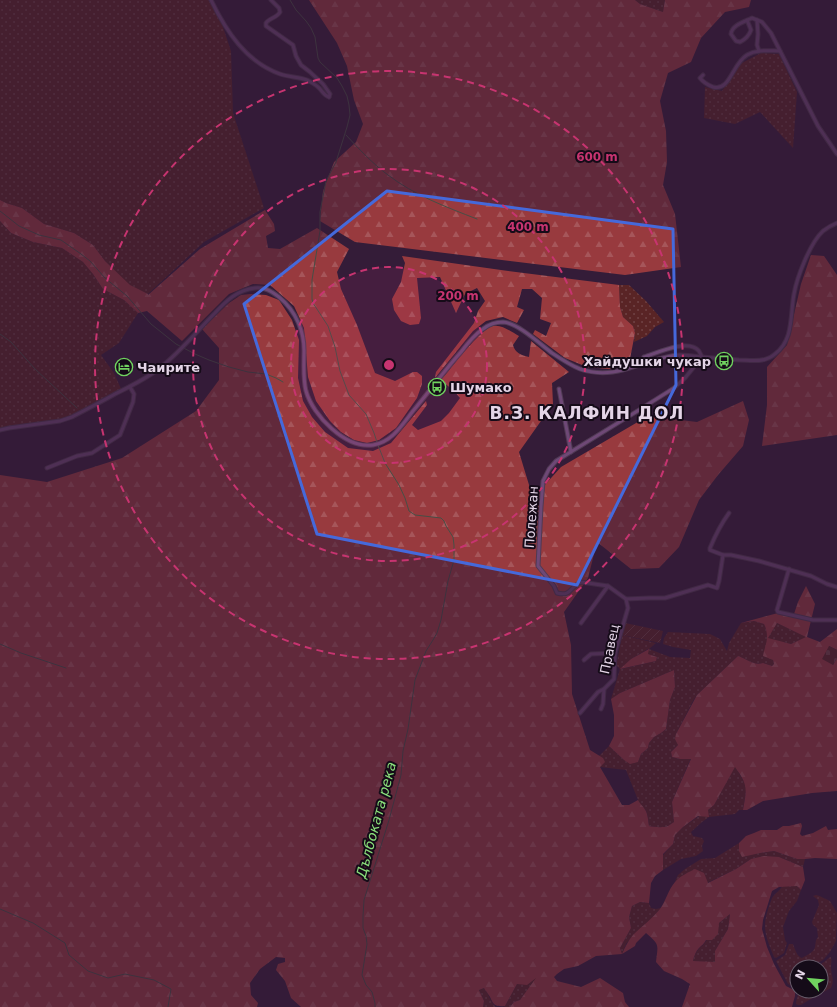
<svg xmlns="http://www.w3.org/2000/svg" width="837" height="1007" viewBox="0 0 837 1007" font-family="'DejaVu Sans',sans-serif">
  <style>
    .grass { fill: url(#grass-dots); fill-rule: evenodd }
    .forest { fill: url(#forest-firs); fill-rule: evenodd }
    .cemetery { fill: url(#cemetery-stones) }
    .garden { fill: url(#garden-furrows) }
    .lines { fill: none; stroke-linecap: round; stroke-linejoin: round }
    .stream { stroke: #464f46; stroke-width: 1 }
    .minor-casing { stroke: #503a54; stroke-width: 5 }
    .minor { stroke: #6e4876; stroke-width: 3 }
    .marked { fill: none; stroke: #4569db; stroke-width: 3; stroke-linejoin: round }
    .ring { fill: none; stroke: #c73470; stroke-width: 2; stroke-dasharray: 7 5 }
    .labels { text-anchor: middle; stroke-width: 4; stroke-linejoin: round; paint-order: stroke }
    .poi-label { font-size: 13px; font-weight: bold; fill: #e4d5e7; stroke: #150b18; text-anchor: start }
    .street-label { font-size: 13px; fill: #e4d5e7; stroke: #150b18 }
    .water-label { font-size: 14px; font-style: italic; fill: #8adf7b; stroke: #150b18 }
    .district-label { font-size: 17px; font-weight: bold; letter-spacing: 1px; fill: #e4d5e7; stroke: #150b18 }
    .centre { fill: #c73470; stroke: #150b18; stroke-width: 2 }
    .ring-label { font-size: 12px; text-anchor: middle; font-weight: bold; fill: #c73470; stroke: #150b18; stroke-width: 4; stroke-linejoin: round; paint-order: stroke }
  </style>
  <defs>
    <pattern id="grass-dots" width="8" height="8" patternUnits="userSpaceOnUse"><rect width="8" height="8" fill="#592425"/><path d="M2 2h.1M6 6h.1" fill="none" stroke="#714345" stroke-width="1.8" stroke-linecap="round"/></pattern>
    <pattern id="forest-firs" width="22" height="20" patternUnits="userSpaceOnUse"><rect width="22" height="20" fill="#983a3e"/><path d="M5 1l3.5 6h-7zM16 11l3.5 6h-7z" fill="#a6565a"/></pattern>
    <pattern id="cemetery-stones" width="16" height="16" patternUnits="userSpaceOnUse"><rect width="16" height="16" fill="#592425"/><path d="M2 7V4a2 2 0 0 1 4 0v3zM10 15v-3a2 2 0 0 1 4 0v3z" fill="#714345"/></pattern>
    <pattern id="garden-furrows" width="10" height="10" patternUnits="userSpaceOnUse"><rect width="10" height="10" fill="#592425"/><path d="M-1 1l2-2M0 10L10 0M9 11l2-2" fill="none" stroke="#714345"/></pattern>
  </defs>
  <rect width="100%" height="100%" fill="#341c38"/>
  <!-- grass -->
  <g class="grass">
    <polygon points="0,0 211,0 221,21 231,51 233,113 264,208 204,242 148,294 130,286 105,261 93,245 74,233 44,224 22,208 6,203 0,200"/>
    <polygon points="635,0 665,0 663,12 640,4"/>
    <polygon points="761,53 779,54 797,92 793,148 760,112 735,124 704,118 705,87 722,91 740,64"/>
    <polygon points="0,221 11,233 33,242 62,248 83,262 93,274 103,289 124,300 138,313 119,343 101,355 114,373 122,391 72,417 60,421 0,430"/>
    <polygon points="619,285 629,285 646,301 664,322 655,327 647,336 634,342 635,333 633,326 623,317 620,307"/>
    <path d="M754,621L764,624L767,631V637L777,623L807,637L791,644L783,642L773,660L774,664L772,666L763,663C754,666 747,659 738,656L697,695L693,701L676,734L678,745L671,752L672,757L680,759L691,758L672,802L674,822C672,823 670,825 668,826C663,828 654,827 649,826C648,818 648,809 640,805L626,770L600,767L599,756L609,746L624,760L638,762L641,754L648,748L649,743L654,737L661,733L666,729L670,700L675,687L674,670L620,693L611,699L620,669L617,666V662L622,635L656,643L649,649L670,657L690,658L691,650L673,647L663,644L664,638L668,632L710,634L720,639L727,651L729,643L741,623ZM648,649V654L657,657L656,661L621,669L631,659Z"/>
    <polygon points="735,766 746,785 746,791 743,810 739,810 735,814 709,817 702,822 691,832 693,836 702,838 704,841 702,846 703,851 696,856 681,859 663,870 663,855 673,844 675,835 683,827 708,810 714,805"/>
    <polygon points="739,843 739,851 760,853 774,851 797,859 805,859 803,867 779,857 751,859 736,869 707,883 687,873 675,881 678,875 685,869 701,859 715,858"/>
    <path d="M782,886H797L801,890L797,901L789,911L783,927L785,940L787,943L784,953L776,958L774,957C770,947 765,936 765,926C765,917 769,906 772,898C775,893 780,891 782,886Z"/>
    <path d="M816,895C821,896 825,899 830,901L837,913L836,941L830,952L823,960L817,963L813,967H807L806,963L799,965V967H797V989L793,986L788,984L776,961L785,955L789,944H793C795,949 797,957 802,958C807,955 814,952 815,947C816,942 815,941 818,937L817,928L813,925L812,922L819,905L818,900L813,896Z"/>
    <polygon points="640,902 649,903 651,908 656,909 661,908 650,921 634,935 626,944 622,954 620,948 631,928 629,917 632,906"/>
    <path d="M730,914L728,929L715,951V963L693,961C695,954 697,949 703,945L719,923Z"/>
    <path d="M830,957H831C832,961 831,963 831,967C831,977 835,978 831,988L814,997L801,1005H798L796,1004C796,999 799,996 798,991H821V967H817L824,962Z"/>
    <polygon points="538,977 520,1000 514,1002 510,1007 502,1007 505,1006 517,984"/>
    <path d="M484,988C489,994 491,1003 496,1007H483L484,1001L479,990Z"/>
  </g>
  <!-- forest -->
  <g class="forest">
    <polygon points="309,0 635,0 640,4 663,12 665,0 751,0 749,7 725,12 701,38 691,62 668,73 660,101 666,131 667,162 663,185 675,214 681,267 625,275 355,242 320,221 323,191 334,162 356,142 363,124 354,100 347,66 337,43"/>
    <polygon points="0,200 6,203 22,208 44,224 74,233 93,245 105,261 130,285 148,294 148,295 200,249 265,210 274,224 275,231 266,236 268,248 280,249 317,228 349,249 337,272 341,289 357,325 375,373 395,381 413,372 417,372 422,376 422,384 417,398 396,428 379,440 367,443 354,440 341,432 330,421 316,401 308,377 304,328 294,306 270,285 253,284 229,294 182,341 147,311 138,313 124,300 103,289 93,274 83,262 62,248 33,242 11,233 0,221"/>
    <polygon points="811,255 824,256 837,275 837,435 762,446 767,405 767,367 787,345 801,284"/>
    <polygon points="402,256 501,270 619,285 620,307 623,317 633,326 635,333 629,364 609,369 587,367 565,358 533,334 535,330 546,336 551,323 540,319 542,298 532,289 522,289 517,307 524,310 517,323 503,317 486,321 473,331 435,378 436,372 474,323 478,311 485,301 477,288 465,294 456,313 440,277 417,278 421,318 419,324 410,325 401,321 394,310 392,299 401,282 405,263"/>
    <path d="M251,294L266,295L279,300L292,320L299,340L298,378L303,401L312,417L325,432L348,448L373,451L391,443L426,401L427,405L412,425L418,430L441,421L449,413L460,398L454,391L441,380C451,369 480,329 493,326C502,324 511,332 519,336L513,345C515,353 521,355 529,357L531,341L569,372L552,383L553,404L519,452L533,498L561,467L648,416L697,422L743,401L749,420L743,446L718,475L699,500L679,547L659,568L631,569L597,542L588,578L564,612L571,645L572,694L590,750L603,758L605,762L600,767L622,805H629L638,800C640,804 642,805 644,808C648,813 648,820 649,826C654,827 663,828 668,826C670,825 672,823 674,822L672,802L691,759H680L672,757L671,752L678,745L675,739L676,734L697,695L738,656C747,659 754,666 763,663L772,666L774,664L773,660L763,656C764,650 767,643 767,637C767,632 766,628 764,624L754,621L741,623L778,613L793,617L798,602L806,586L815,604L807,637L820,642L837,629V650L829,646L833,665L837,658V791L812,793L763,801L747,810H743C747,788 748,785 735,767L714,805L708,810L709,817L698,816L683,827L675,835L673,844L663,854V870L655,876L651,883L649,903L640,902L632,906L629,917L631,928L620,948L622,954C625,947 628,941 633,935C642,926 652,919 660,909C666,901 668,890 675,882C680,876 689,872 695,869L704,873L708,883L736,869L751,859L764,856L779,857L803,867L805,880L801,890L797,886L779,887L772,891L763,920L762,929L767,947L774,964L786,986L792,989L795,992V996L793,1003L792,1007H682L690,984L682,979L664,971L656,962C658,944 660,945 646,933L636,943L635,946L622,954L596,956L578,966L564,969L557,974L554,977L557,981L581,987L600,978L623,993L625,1002L629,1007H510L514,1002L520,1000L536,978L527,985L517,984L505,1006C491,1007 494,1002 488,994C487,992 485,990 484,988L479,990L484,1001L483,1007H301L291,998L285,981L276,970L278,964L285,962V958L276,957L260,969L250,983L251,995L258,1003L257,1007H0V475L47,482L122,458L196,411L219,380V348L202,329L229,303L241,295ZM777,623L806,637L791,644L768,638ZM730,914L728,929L715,951V962L693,961C694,956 696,951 699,948C702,945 704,944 706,940H712L718,934L719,923Z"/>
    <polygon points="649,649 648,654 657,657 656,661 620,669 631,659"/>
    <polygon points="674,670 675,687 670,700 666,729 661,733 654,737 649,743 648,748 641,754 638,762 630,764 624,760 609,746 614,736 614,715 611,699 620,693"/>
    <polygon points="801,823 802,826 800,834 802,836 813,833 826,826 828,830 837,829 837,859 815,858 805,859 797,859 774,851 760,853 742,857 739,851 739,843 746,836 754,833 761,830 777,830 783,826 789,826"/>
  </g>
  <!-- cemetery -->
  <polygon class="cemetery" points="829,646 837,650 837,658 833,665 822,659"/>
  <!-- garden -->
  <polygon class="garden" points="625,623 663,631 660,643 622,635"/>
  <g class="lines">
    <!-- stream -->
    <g class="stream">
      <polyline points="290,0 296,10 306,21 311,28 315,37 318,58 320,62 337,78 342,86 347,96 349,105 350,115 347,127 336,162 326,181 320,212 320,231 312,280 312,299 313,303 328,326 335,347 340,371 349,395 366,414 374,433 377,442"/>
      <path d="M346,135C359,149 373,164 388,175C414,195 446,207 477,219"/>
      <polyline points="0,211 19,226 39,235 61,240 81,254 90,261 105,278 127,296 151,324 176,344 195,354 209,360 229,367 248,372 266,374 276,378 283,382"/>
      <polyline points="0,334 11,342 35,369 77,408"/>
      <polyline points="0,644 21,653 66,668"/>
      <polyline points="0,909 33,923 65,943 69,955 88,971 108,978 125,974 154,980 171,989 168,1007"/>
      <polyline points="375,1007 375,1003 372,992 366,985 362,975 367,944 366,936 363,928 363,916 364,900 389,820 401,775 403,751 408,729 415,680 426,651 433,640 437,633 441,620 448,581 454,560 454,545 453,537 446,526 444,521 441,518 415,515 409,511 405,498 399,485 385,463 378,445"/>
    </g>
    <defs>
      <g id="minor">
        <path d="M211,0C226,31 246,62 280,74C289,77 299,77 307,80C311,82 315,84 318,87C322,90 323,95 329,97"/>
        <path d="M271,0L279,8L280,12C277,18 269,18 266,23V26L293,45L296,56L301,65L310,72L323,84L330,94L329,97"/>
        <path d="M747,20L751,30C749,36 746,39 740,42L736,41L731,34C732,25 744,22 752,18L762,22L771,33L818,126L837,154"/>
        <polyline points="757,20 758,34 757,45 759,51"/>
        <path d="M703,75L700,78C703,82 708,85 713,87C730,92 732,64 747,55C757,49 769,51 780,51"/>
        <path d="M644,357C657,353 688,338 699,351C700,353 701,355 702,357"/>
        <path d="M702,357L685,378L674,388L639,410L556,461L549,469L543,481L541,507L538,566L554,586L557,593C572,597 570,586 581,582L608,586L626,599L649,598H665L708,585L717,588L719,581L723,555"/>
        <polyline points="559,389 571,452"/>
        <path d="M0,430L9,428L60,421L72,417C87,409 101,402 115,394C131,386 148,378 161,367C181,351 197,331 215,313C226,301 237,290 255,288C265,287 271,291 279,297C296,311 305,332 304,354C304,367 303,379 306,391C313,416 346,449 373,445C392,442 402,425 413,411C429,392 444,371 461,352C467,344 474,335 483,329C488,325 496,322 503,322C518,323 540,344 552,353C561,359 570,365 580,369C619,382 644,357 680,355C687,355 694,356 701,357C714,358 727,359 739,360C747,360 758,362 766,359C769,358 773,356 775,354C794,340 790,315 794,294C797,277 810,243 823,231C827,228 832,225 837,223"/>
        <polyline points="47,468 77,456 92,453 120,435 133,402 134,394 130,387"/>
        <path d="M729,513C721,524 715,536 710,548V550L723,555H731L759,561L811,576L827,584L837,587"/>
        <polyline points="789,569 777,610 778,612 813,620 837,620"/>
        <polyline points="581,623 608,586"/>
        <polyline points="584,660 591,654 615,653"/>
        <polyline points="601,709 603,704 604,689"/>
        <polyline points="580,713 598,692 604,689 614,679 615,653 628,608 626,599"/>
      </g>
    </defs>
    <!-- minor casing -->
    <use href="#minor" class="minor-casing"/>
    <!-- minor -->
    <use href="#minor" class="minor"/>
  </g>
  <!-- marked area -->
  <path d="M0 0H837V1007H0ZM387,191L673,229L676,385L577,585L317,534L244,304Z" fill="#341c38" fill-opacity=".55" fill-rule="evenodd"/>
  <path class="marked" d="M387,191L673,229L676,385L577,585L317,534L244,304Z"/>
  <!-- distance rings -->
  <circle cx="389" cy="365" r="98" fill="#c73470" fill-opacity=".12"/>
  <g class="ring">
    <circle cx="389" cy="365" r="98"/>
    <circle cx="389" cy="365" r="196"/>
    <circle cx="389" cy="365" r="294"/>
  </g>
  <!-- icons -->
  <defs>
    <symbol id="bus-ring" viewBox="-11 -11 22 22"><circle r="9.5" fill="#150b18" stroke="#70d35f" stroke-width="1.5"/><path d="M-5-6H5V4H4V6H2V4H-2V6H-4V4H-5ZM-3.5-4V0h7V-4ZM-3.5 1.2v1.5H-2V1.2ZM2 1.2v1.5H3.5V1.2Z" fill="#70d35f"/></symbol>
    <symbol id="hotel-ring" viewBox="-11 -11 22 22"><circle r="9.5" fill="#150b18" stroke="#70d35f" stroke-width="1.5"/><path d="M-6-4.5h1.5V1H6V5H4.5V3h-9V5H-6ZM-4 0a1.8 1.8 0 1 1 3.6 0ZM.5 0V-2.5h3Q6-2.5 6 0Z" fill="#70d35f"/></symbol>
  </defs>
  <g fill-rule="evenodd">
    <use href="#bus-ring" x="714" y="351" width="20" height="20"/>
    <use href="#hotel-ring" x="114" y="357" width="20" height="20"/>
    <use href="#bus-ring" x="427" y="377" width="20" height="20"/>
  </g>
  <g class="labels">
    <!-- poi labels -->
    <g class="poi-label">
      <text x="711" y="366" text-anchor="end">Хайдушки чукар</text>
      <text x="137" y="372">Чаирите</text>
      <text x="450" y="392">Шумако</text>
    </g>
    <!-- street labels -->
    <g class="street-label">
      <text transform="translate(531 517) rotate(-86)" y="5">Полежан</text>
      <text transform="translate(609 649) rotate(-78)" y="5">Правец</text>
    </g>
    <!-- water labels -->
    <g class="water-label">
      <text transform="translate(376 820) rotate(-75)" y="5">Дълбоката река</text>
    </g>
    <!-- district labels -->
    <g class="district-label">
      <text x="587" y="419">В.З. КАЛФИН ДОЛ</text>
    </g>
  </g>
  <circle cx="389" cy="365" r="6" class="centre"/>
  <g class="ring-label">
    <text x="597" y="161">600 m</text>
    <text x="528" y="231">400 m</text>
    <text x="458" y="300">200 m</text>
  </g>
  <!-- north arrow -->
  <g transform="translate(809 979) rotate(297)"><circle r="19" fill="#150b18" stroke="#685c6b"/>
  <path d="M0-3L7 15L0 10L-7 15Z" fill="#70d35f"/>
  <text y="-6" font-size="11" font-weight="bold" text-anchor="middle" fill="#e4d5e7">N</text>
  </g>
</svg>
